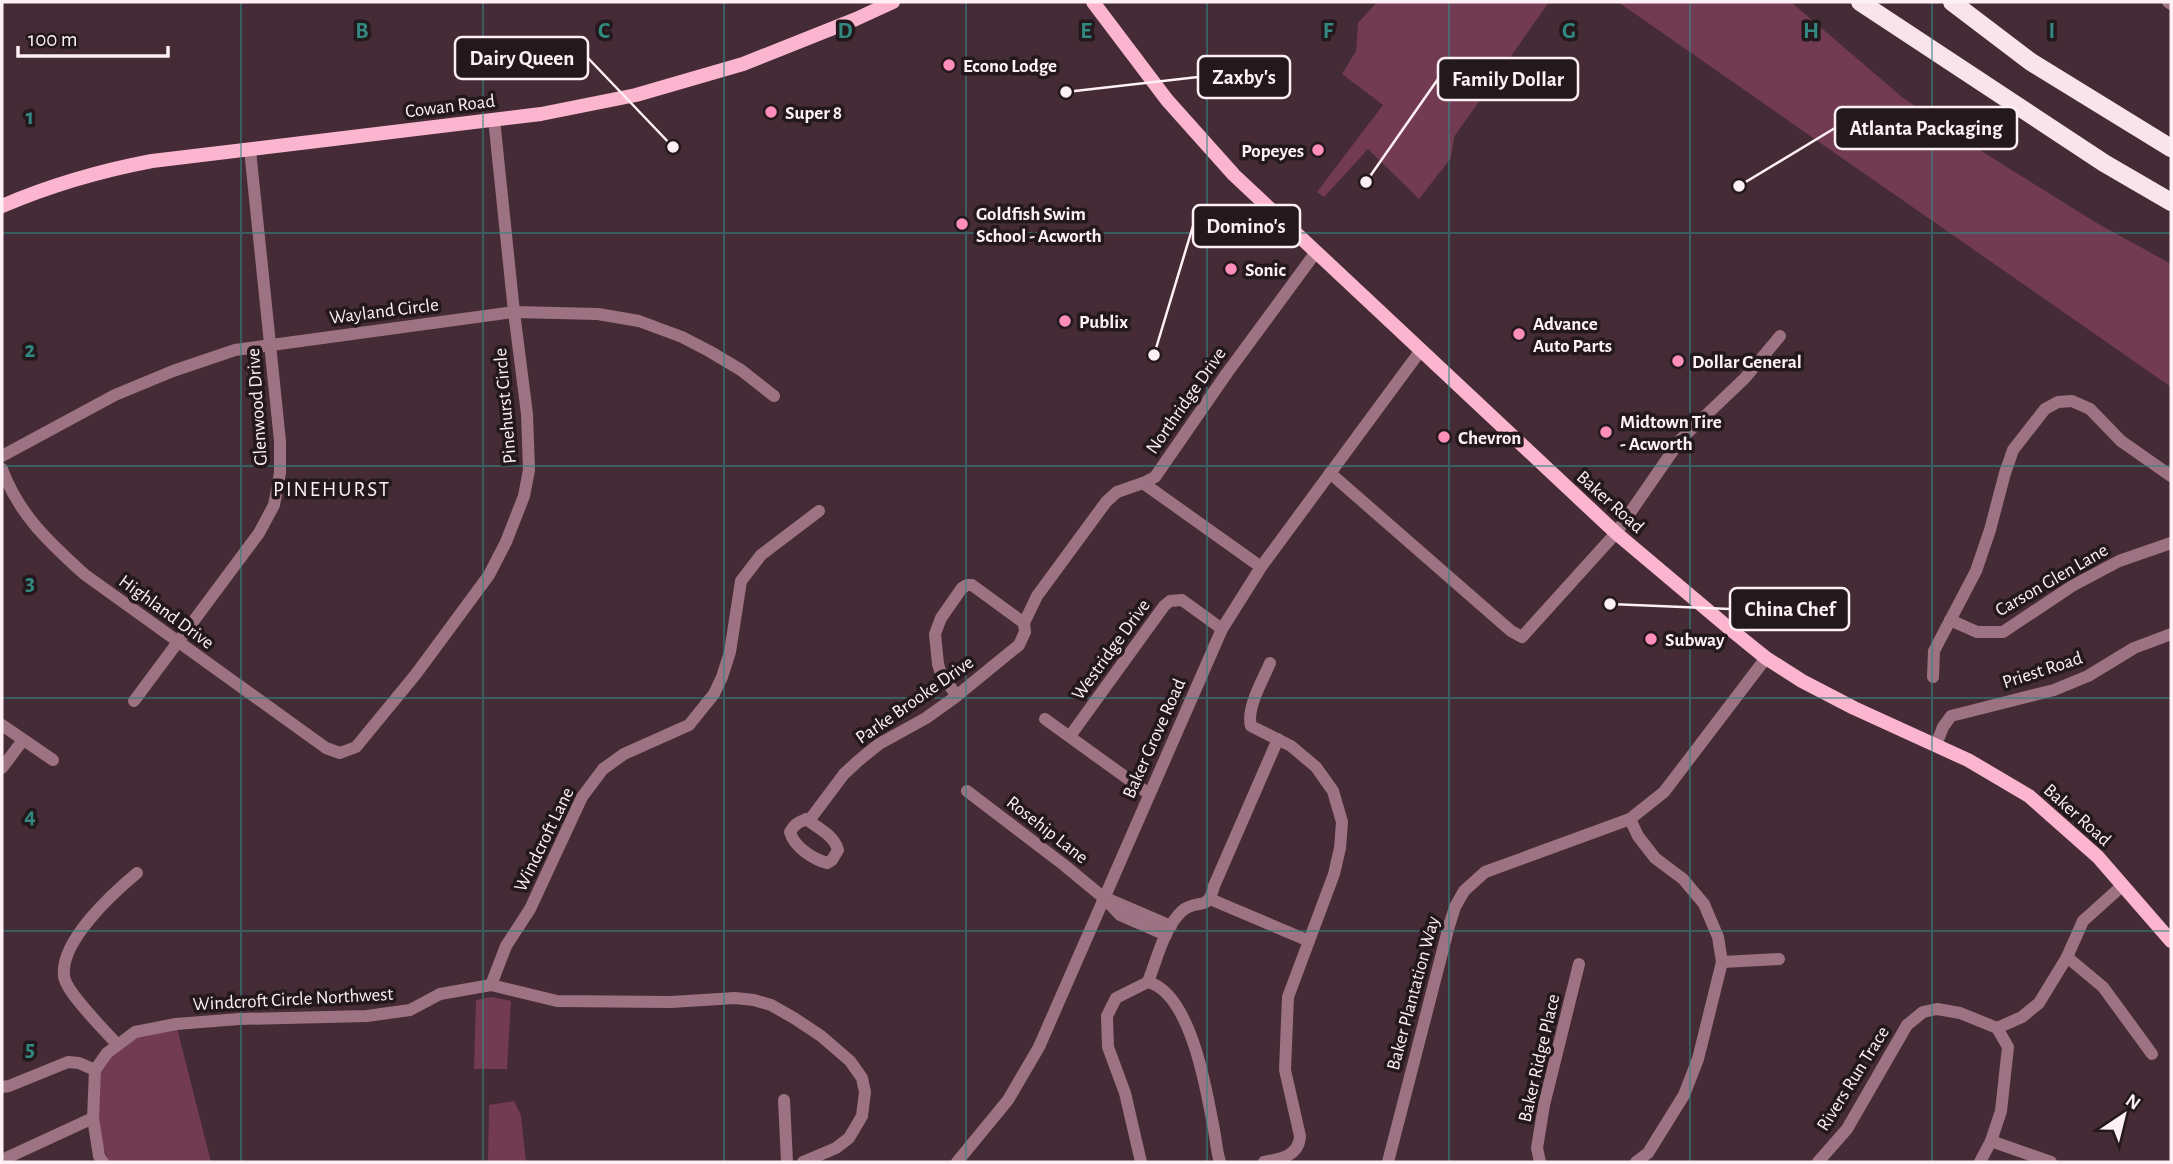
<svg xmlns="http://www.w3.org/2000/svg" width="2173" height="1164" viewBox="0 0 2173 1164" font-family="'Alegreya Sans',sans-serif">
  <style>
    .green { fill: #733b52 }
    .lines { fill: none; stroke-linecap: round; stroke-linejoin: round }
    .minor { stroke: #9d7282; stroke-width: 12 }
    .major { stroke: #fcb5cf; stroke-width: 14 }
    .highway { stroke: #fae4ec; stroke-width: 18 }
    .grid { fill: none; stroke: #338882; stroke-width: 2; stroke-opacity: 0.55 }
    .poi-dot { fill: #ff8ebb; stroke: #23181c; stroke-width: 2.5 }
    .labels { text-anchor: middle; stroke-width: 7; stroke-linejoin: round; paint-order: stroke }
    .poi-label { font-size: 19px; font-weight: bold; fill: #fef0f5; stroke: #23181c; text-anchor: start }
    .street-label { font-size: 19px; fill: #fef0f5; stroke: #23181c }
    .neighbourhood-label { font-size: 21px; letter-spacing: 2px; fill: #fef0f5; stroke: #23181c }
    .grid-label { font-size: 23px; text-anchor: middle; font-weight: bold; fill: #338882; stroke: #23181c; stroke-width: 7; stroke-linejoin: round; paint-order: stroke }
    .leader { fill: none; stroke: #fef0f5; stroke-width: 2.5 }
    .callout-dot { fill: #fef0f5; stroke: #23181c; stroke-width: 2.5 }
    .callout { fill: #23181c; stroke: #fef0f5; stroke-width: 2.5 }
    .callout-label { font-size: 21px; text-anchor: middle; font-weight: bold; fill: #fef0f5 }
  </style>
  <rect width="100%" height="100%" fill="#442b35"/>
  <!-- green -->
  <g class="green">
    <polygon points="1377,2 1549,2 1454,137 1451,158 1419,199 1368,149 1324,197 1317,192 1383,105 1342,74 1356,51 1358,23"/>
    <polygon points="1618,2 1791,2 1902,97 1983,152 2095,222 2171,264 2171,387"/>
    <polygon points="492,997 511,1001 507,1069 474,1069 476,1000"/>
    <polygon points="176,1024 211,1162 109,1162 93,1118 95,1070 117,1044"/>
    <polygon points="514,1101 521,1116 526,1162 488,1162 489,1105"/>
  </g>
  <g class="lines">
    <!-- minor -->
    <g class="minor">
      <polyline points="2168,2 2171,4"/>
      <polyline points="2,456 115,395 173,371 235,350 514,312 598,314 639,321 682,337 709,351 741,370 774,396"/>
      <path d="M2,469C19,515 49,542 84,574L326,748L340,753L356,747L416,674L489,575L506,542L524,496L529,470L527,414L514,312L494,119"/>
      <polyline points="1330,473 1511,631 1522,637 1616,533 1681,439 1745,378 1780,336"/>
      <polyline points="1261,567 1143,483 1155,477 1227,373 1316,252"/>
      <polyline points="1950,620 1977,632 2003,632 2072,586 2119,561 2171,543"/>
      <polyline points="1933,677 1934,651 1976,571 1990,530 2005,473 2013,450 2045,409 2058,402 2072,401 2090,409 2121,441 2171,476"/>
      <polyline points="957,696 941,674 938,664 935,634 941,618 962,588 967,585 972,585 1024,623"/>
      <polyline points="134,701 259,533 274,505 280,473 280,441 250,150"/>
      <polyline points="1045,719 1149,794"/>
      <polyline points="2,725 53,760"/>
      <polyline points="1070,736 1164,606 1170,601 1182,600 1222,629"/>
      <polyline points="1936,745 1943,727 1951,716 2054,690 2088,676 2134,648 2171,634"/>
      <polyline points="2,768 23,740"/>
      <polyline points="967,791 1064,865 1104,898 1120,915 1166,935"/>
      <path d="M806,819C818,828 834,835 838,850L832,860L827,863C813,859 794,847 790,832C796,822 801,821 811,818L844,774L858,761L879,744L926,718L954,698L1019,645L1025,632L1024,623L1037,596L1106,502L1117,492L1143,483"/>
      <polyline points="1630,819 1638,836 1655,858 1683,879 1704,904 1718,937 1722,962 1698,1059 1684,1095 1648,1153 1636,1162"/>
      <polyline points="1108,899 1171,926"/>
      <polyline points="1210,899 1309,941"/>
      <polyline points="2067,957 2103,987 2152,1054"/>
      <polyline points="1722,962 1779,959"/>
      <path d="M1148,982C1157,959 1164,928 1182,911C1197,898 1208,913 1214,886L1278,739"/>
      <polyline points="491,985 506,946 530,909 582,797 603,769 624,754 689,725 714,694 722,677 730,652 741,581 761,555 819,511"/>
      <polyline points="1997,1028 2022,1017 2039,1003 2067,957 2083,921 2123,885"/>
      <path d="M117,1044C105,1031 65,991 64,976C60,941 113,893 137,873"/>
      <polyline points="2,1087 9,1086 68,1062 79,1063 95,1070"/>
      <polyline points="784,1100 787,1162"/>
      <polyline points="1991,1141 2051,1162"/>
      <polyline points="2,1160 93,1118"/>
      <polyline points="103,1162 99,1156 93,1118 95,1070 107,1053 135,1032 176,1024 239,1019 367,1016 410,1010 440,994 491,985 557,1001 671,1002 735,998 754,1000 771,1005 794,1018 821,1036 850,1061 862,1078 865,1092 862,1116 849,1138 836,1148 803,1162"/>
      <polyline points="957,1162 1008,1100 1039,1047 1222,629 1261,567 1421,350"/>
      <path d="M1141,1162L1125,1093L1108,1047L1107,1016L1116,998L1148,982C1190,993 1206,1087 1213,1125C1216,1137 1216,1150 1220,1162"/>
      <path d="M1264,1162C1281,1159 1299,1156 1300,1136L1285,1070L1288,997L1334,874L1340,848L1342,822L1333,791L1316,767L1291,746L1251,726C1246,708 1263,680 1270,663"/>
      <polyline points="1388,1162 1449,926 1455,907 1464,891 1485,872 1630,819 1664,792 1766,658"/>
      <polyline points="1540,1162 1537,1148 1544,1105 1579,964"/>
      <polyline points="1818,1162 1847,1129 1907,1025 1923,1012 1937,1009 1960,1013 1997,1028 2008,1047 2001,1111 1991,1141 1980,1162"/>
    </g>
    <!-- major -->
    <g class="major">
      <polyline points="1093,2 1167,100 1234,175 1616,533 1730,629 1766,658 1802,681 1854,708 1968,760 2029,796 2098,857 2171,941"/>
      <path d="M2,206C51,185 99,171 152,161L541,114L636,95L743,64L856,19L893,2"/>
    </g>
    <!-- highway -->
    <g class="highway">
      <polyline points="1860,2 2104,163 2171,202"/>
      <polyline points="1952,2 2031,62 2171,148"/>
    </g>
  </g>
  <!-- grid -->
  <path class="grid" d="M241,2V1162M483,2V1162M724,2V1162M966,2V1162M1207,2V1162M1449,2V1162M1690,2V1162M1932,2V1162M2,233H2171M2,466H2171M2,698H2171M2,931H2171"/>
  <!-- markers -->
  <g class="poi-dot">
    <circle cx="949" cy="65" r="7"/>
    <circle cx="771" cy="112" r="7"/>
    <circle cx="1318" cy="150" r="7"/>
    <circle cx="962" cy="224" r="7"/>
    <circle cx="1231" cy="269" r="7"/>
    <circle cx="1065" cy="321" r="7"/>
    <circle cx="1519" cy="334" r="7"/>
    <circle cx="1678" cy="361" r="7"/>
    <circle cx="1606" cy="432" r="7"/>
    <circle cx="1444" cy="437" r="7"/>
    <circle cx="1651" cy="639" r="7"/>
  </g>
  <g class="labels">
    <!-- poi labels -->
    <g class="poi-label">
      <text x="963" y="72">Econo Lodge</text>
      <text x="785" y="119">Super 8</text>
      <text x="1304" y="157" text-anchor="end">Popeyes</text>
      <text x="976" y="220">Goldfish Swim<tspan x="976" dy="22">School - Acworth</tspan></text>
      <text x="1245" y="276">Sonic</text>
      <text x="1079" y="328">Publix</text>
      <text x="1533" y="330">Advance<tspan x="1533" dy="22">Auto Parts</tspan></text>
      <text x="1692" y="368">Dollar General</text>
      <text x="1620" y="428">Midtown Tire<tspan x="1620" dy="22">- Acworth</tspan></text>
      <text x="1458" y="444">Chevron</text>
      <text x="1665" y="646">Subway</text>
    </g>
    <!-- street labels -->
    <g class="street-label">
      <text transform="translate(450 105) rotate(-7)" y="7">Cowan Road</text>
      <text transform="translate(384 310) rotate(-7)" y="7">Wayland Circle</text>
      <text transform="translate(1185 400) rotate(-55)" y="7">Northridge Drive</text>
      <text transform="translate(504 406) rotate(-95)" y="7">Pinehurst Circle</text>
      <text transform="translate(256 407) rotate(-94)" y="7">Glenwood Drive</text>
      <text transform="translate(1611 501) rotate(42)" y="7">Baker Road</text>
      <text transform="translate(2051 579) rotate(-30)" y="7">Carson Glen Lane</text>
      <text transform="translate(167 611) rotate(36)" y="7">Highland Drive</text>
      <text transform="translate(1110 649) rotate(-54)" y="7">Westridge Drive</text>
      <text transform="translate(2042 669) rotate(-18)" y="7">Priest Road</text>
      <text transform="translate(914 699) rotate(-35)" y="7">Parke Brooke Drive</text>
      <text transform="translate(1153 738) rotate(-66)" y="7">Baker Grove Road</text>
      <text transform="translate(2078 814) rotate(42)" y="7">Baker Road</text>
      <text transform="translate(1048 829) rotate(38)" y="7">Rosehip Lane</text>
      <text transform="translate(543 839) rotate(-64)" y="7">Windcroft Lane</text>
      <text transform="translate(1412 993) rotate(-75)" y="7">Baker Plantation Way</text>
      <text transform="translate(293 998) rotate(-3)" y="7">Windcroft Circle Northwest</text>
      <text transform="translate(1538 1058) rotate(-77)" y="7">Baker Ridge Place</text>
      <text transform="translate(1852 1078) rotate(-58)" y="7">Rivers Run Trace</text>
    </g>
    <!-- neighbourhood labels -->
    <g class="neighbourhood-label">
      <text x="332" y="496">PINEHURST</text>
    </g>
  </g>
  <g class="grid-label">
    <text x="362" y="38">B</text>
    <text x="604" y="38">C</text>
    <text x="845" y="38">D</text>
    <text x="1086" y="38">E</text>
    <text x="1328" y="38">F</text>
    <text x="1569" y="38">G</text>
    <text x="1811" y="38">H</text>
    <text x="2052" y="38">I</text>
    <text x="30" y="124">1</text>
    <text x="30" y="357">2</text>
    <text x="30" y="590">3</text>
    <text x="30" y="823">4</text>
    <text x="30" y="1056">5</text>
  </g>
  <!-- callouts -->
  <path class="leader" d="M673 147L588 58M1066 92L1198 77M1366 182L1438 79M1739 186L1835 128M1154 355L1193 226M1610 604L1730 609"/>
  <g class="callout-dot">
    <circle cx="673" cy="147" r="7"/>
    <circle cx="1066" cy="92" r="7"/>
    <circle cx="1366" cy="182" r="7"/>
    <circle cx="1739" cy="186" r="7"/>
    <circle cx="1154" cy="355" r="7"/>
    <circle cx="1610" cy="604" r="7"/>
  </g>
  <g class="callout">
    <rect x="455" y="37" width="133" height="42" rx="7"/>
    <rect x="1198" y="56" width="92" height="42" rx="7"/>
    <rect x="1438" y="58" width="140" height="42" rx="7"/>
    <rect x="1835" y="107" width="182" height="42" rx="7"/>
    <rect x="1193" y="205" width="107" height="42" rx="7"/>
    <rect x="1730" y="588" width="119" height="42" rx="7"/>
  </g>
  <g class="callout-label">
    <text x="522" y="65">Dairy Queen</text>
    <text x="1244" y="84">Zaxby's</text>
    <text x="1508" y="86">Family Dollar</text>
    <text x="1926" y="135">Atlanta Packaging</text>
    <text x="1246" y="233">Domino's</text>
    <text x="1790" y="616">China Chef</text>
  </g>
  <!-- border -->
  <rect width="2173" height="1164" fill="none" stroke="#fef0f5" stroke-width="7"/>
  <!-- north arrow -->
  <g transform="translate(2124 1115) rotate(35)" stroke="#23181c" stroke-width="5" paint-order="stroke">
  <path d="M0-5L12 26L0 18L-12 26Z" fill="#fef0f5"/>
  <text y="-10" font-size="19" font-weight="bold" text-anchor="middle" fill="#fef0f5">N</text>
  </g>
  <!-- scale -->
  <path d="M18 46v10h150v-10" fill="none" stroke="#fef0f5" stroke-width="3.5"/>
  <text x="28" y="46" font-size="21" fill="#fef0f5" stroke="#23181c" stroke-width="5" paint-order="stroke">100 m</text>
</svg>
